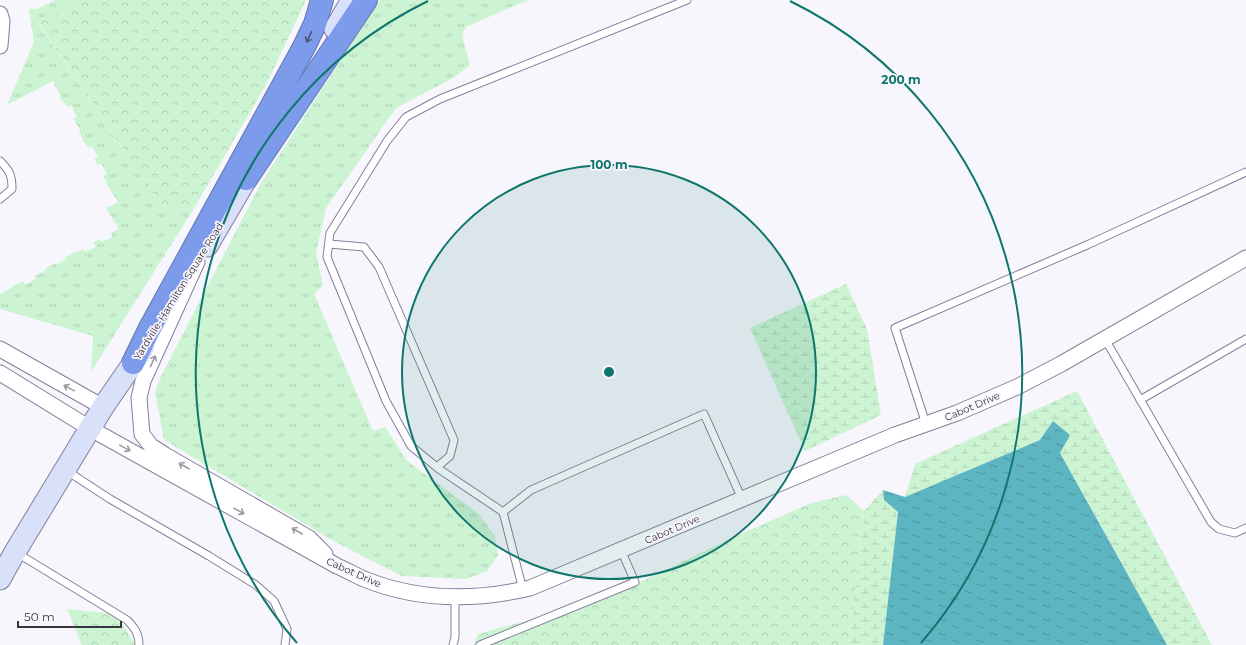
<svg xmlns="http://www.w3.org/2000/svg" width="1246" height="645" viewBox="0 0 1246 645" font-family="Montserrat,sans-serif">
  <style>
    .grass { fill: url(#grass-tufts) }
    .forest { fill: url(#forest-crowns) }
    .wetland { fill: url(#wetland-marsh) }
    .water { fill: url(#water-ripples) }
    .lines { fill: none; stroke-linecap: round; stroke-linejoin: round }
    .lane-casing { stroke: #867e9a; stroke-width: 9 }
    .street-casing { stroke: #867e9a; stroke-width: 17 }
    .secondary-casing { stroke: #867e9a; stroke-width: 23 }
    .highway-casing { stroke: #6477ae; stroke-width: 24 }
    .lane { stroke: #fff; stroke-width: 7 }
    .street { stroke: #fff; stroke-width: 15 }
    .secondary { stroke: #d8e1f9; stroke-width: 21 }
    .highway { stroke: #7c9bea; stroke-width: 22 }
    .oneway { stroke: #4c5373 }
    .oneway2 { stroke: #9c9aa0 }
    .ring { fill: none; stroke: #0f766e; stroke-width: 2 }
    .labels { text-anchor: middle; stroke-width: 3.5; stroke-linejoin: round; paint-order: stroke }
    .street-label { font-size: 10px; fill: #383440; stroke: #f8f6fd }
    .centre { fill: #0f766e; stroke: #f8f6fd; stroke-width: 2 }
    .ring-label { font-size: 12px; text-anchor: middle; font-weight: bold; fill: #0f766e; stroke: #f8f6fd; stroke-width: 3.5; stroke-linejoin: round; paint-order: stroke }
  </style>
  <defs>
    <pattern id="grass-tufts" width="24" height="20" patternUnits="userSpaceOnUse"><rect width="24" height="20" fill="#ccf3d2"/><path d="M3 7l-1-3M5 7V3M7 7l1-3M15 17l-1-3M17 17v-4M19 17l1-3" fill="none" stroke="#b0d1b5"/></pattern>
    <pattern id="forest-crowns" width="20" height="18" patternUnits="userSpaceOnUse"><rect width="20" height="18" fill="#ccf3d2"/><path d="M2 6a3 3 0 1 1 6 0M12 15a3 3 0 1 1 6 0" fill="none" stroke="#b0d1b5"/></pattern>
    <pattern id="wetland-marsh" width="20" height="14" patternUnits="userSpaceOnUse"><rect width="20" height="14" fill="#ccf3d2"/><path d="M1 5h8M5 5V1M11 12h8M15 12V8" fill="none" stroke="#b0d1b5"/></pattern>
    <pattern id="water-ripples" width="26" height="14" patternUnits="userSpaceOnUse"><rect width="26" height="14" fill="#5cb5c0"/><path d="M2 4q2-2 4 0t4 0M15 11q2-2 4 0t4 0" fill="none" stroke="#4d949d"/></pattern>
  </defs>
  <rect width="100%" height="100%" fill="#f8f6fd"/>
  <!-- grass -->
  <g class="grass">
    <polygon points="55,0 83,0 39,24 161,206 193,210 91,372 93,336 0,309 0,294 13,287 12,286 23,281 25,285 36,279 34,275 37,275 46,270 45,269 55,263 57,264 65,260 65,258 76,251 77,252 83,249 85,252 96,247 93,242 100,239 102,242 112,237 111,233 119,229 106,208 118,202 106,183 107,182 103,176 107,174 101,163 98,165 94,159 98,157 92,146 89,148 84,142 79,130 80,129 73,119 77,117 71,105 67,107 63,101 62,102 60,97 61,97 53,81 7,105 34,42 29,9 37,9"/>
    <polygon points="380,0 528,0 466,27 462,34 470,65 455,77 396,108 326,208 316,253 323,285 314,294 373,431 385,427 407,461 479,514 495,536 498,555 487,571 466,579 402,576 337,543 164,440 155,392 160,378 261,183"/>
  </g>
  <!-- forest -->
  <g class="forest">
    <polygon points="83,0 306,0 267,83 193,210 161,206 39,23"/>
    <polygon points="846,495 864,511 849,645 474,645 478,634 603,600 732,538 811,503"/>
    <polygon points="67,609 117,614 135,645 82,645"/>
  </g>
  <!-- wetland -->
  <g class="wetland">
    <polygon points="846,284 867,329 881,415 805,451 750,328"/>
    <polygon points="1077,391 1212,645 1167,645 1060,453 1053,421 1040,440 905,497 915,464"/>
    <polygon points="883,490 884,500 898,512 883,645 849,645 864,511"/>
  </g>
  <!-- water -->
  <polygon class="water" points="1053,421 1070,435 1060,453 1167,645 883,645 898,512 884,500 883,490 905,497 1040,440"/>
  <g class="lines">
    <defs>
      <g id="lane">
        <path d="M0,161C10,171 12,175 12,189L0,199"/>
        <polyline points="329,244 364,247 379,267 454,440 450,456 437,467"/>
        <polyline points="1105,339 1211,522 1219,529 1235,533 1246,528"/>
        <polyline points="1140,400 1246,339"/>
        <polyline points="926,424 895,328 1087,245 1246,172"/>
        <polyline points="67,471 110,499 209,556 256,585 274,601 287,629 285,645"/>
        <polyline points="503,512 531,490 704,414 742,499"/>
        <path d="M17,553L127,620C135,628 139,634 139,645"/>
        <polyline points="523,590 503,512 439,469 411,446 386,401 327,257 330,233 387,141 406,117 440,99 687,0"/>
        <polyline points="453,645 455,637 455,597"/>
        <polyline points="480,645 635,582 621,550"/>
      </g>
      <g id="street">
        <polyline points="0,14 2,21 0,46"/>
        <polyline points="197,262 143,381 139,398 142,434 151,446 165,455 309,538 325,554"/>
        <polyline points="0,349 103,407"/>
        <path d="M0,373L91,429L337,566C346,570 355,575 364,579C418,601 474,601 530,588L895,435L957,413L1017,387L1061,364L1246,258"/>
      </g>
      <g id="secondary">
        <polyline points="335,29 352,0"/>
        <polyline points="207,246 255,164"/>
        <polyline points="0,579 15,552 103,407 143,349"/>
      </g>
      <g id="highway">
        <polyline points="246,179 366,0"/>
        <polyline points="133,363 150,328 304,47 315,24 322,0"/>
      </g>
    </defs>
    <!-- lane casing -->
    <use href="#lane" class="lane-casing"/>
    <!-- street casing -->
    <use href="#street" class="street-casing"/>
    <!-- secondary casing -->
    <use href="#secondary" class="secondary-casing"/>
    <!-- highway casing -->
    <use href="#highway" class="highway-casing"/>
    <!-- lane -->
    <use href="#lane" class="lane"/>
    <!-- street -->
    <use href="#street" class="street"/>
    <!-- secondary -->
    <use href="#secondary" class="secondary"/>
    <!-- highway -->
    <use href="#highway" class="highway"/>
  </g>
  <!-- one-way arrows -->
  <defs><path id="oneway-shaft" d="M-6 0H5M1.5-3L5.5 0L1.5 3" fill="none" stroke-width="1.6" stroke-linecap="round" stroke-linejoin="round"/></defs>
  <use class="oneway" href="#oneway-shaft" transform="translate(309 37) rotate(115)"/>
  <g class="oneway2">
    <use href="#oneway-shaft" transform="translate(153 361) rotate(-66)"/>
    <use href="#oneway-shaft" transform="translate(69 388) rotate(-151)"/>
    <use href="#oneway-shaft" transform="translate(125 448) rotate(29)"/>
    <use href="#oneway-shaft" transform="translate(184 466) rotate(-150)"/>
    <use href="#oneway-shaft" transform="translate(239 511) rotate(29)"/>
    <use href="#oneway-shaft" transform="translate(297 531) rotate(-150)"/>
  </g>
  <!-- distance rings -->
  <circle cx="609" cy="372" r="207" fill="#0f766e" fill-opacity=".12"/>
  <g class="ring">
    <circle cx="609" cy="372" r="207"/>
    <path d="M297 643A413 413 0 0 1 428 1M790 1A413 413 0 0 1 921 643"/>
  </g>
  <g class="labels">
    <!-- street labels -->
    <g class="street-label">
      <text transform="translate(178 291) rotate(-58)" y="4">Yardville-Hamilton Square Road</text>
      <text transform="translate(972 406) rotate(-23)" y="4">Cabot Drive</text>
      <text transform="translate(672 529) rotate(-23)" y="4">Cabot Drive</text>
      <text transform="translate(354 572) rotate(24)" y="4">Cabot Drive</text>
    </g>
  </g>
  <circle cx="609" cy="372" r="6" class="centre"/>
  <g class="ring-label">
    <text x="901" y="84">200 m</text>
    <text x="609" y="169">100 m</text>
  </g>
  <!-- scale -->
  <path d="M18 621v6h103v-6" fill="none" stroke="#383440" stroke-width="2"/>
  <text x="24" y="621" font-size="12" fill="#383440" stroke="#f8f6fd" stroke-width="3" paint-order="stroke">50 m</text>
</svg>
